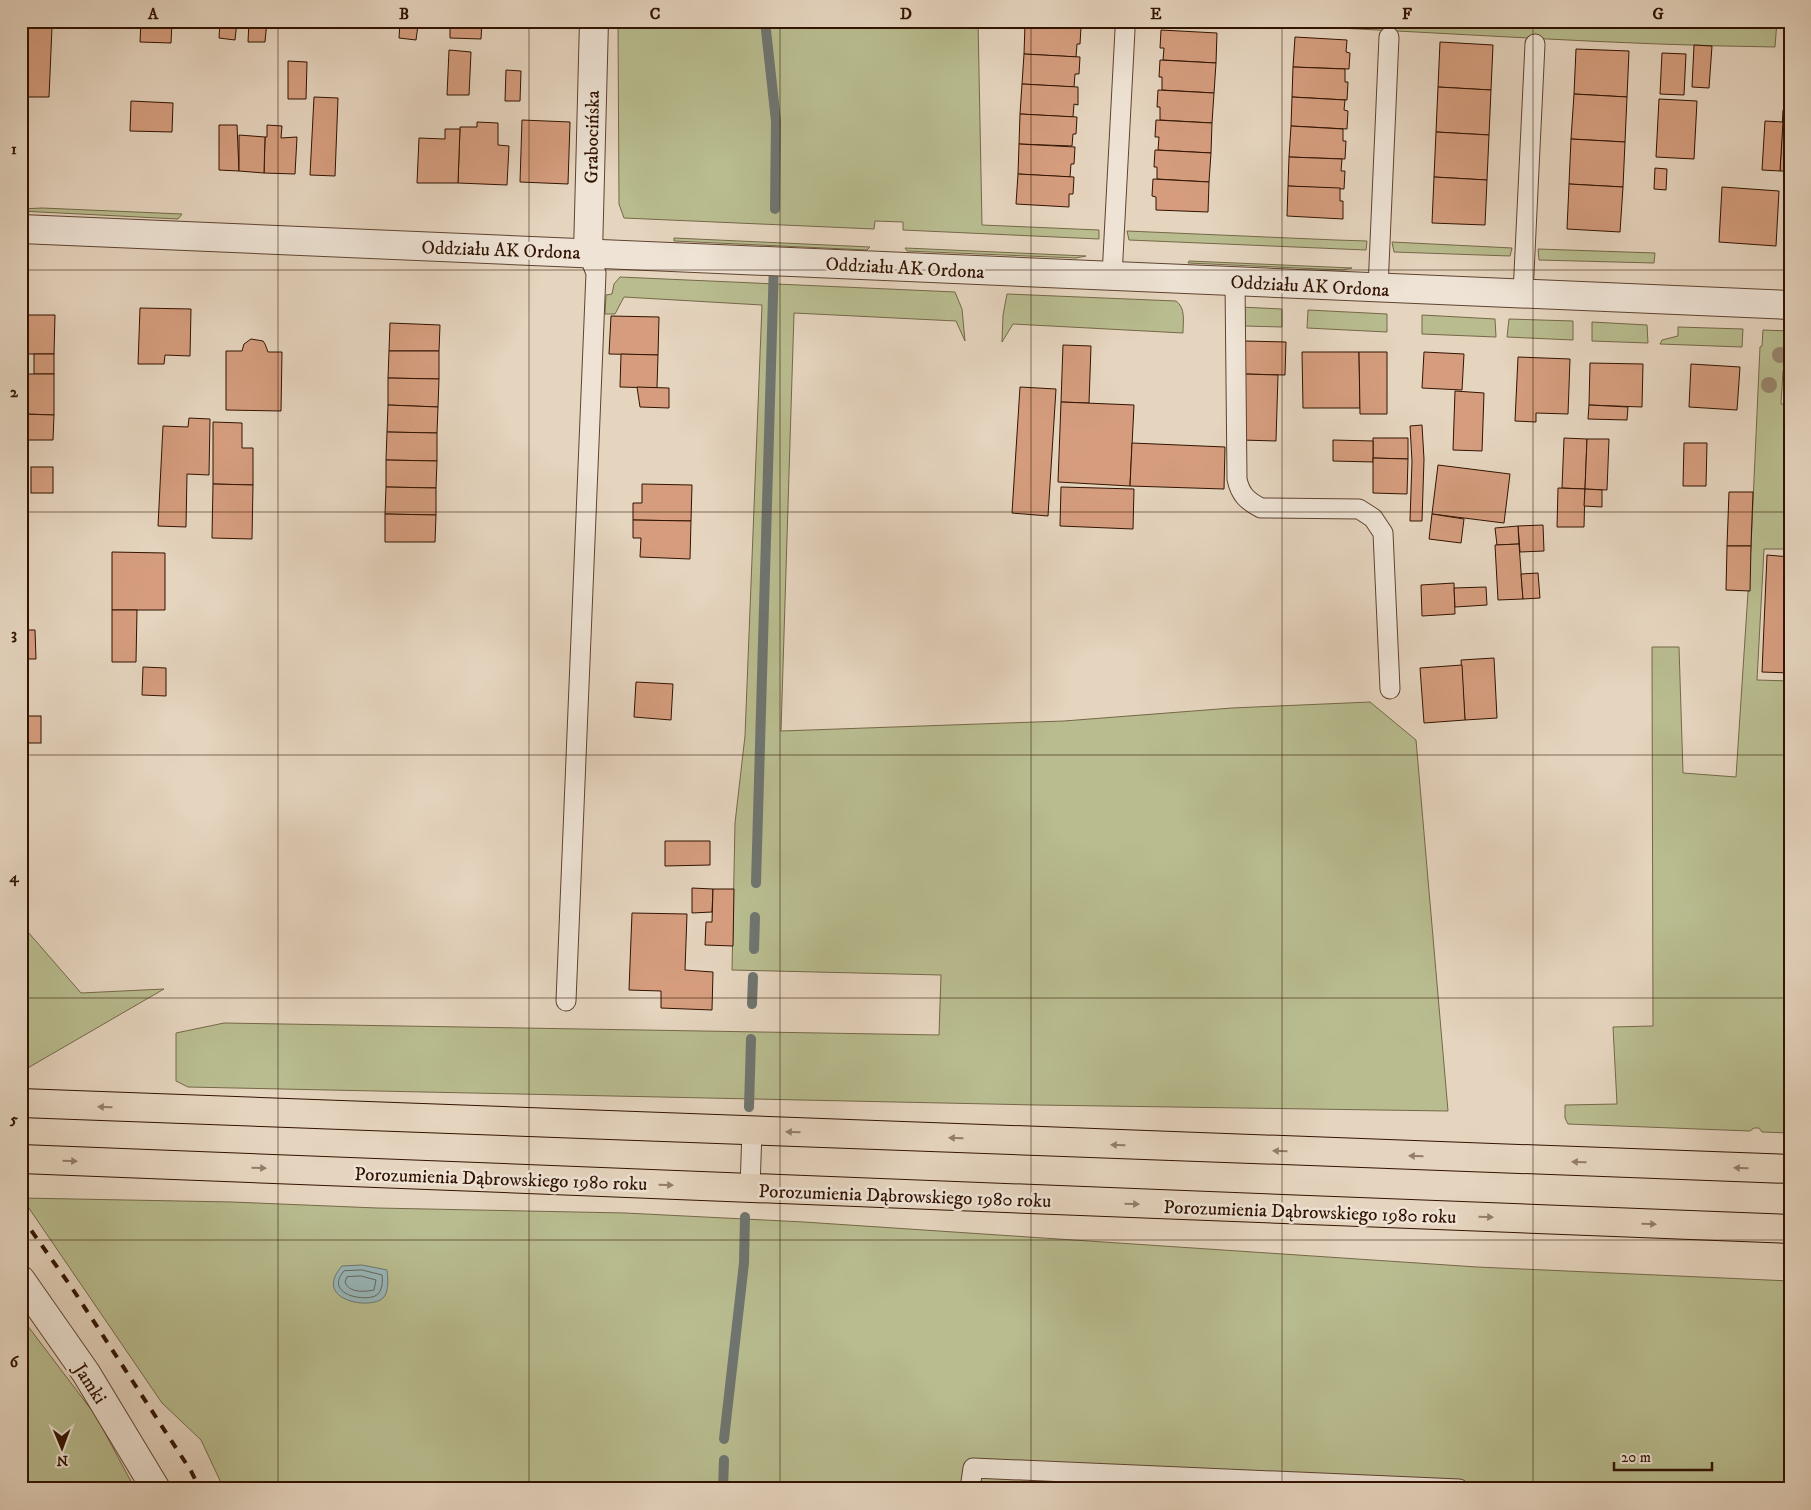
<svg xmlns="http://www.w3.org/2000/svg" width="1811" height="1510" viewBox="0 0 1811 1510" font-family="'IM FELL DW Pica',serif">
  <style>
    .green { fill: #b8bc8f; stroke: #756848 }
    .water { fill: #98b7ba; stroke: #6f7570 }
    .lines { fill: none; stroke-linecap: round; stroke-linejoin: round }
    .shore { stroke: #65655e; stroke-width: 1 }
    .stream { stroke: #6f7570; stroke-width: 10 }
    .building { fill: #d59d7e; stroke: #321301 }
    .service-casing { stroke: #5f4330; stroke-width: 21 }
    .minor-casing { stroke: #5f4330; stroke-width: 30 }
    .tertiary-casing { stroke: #5f4330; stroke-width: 30 }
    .primary-casing { stroke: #321301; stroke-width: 30 }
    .service { stroke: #eee3d5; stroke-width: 19 }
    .minor { stroke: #eee3d5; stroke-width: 28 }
    .tertiary { stroke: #eee3d5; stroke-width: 28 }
    .primary { stroke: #e5d4be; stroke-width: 28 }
    .rail { stroke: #321301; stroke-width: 4; stroke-dasharray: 9 9; stroke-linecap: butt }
    .tree { fill: #99866e }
    .oneway { fill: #947d69 }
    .grid { fill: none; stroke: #321301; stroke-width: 1; stroke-opacity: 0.55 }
    .labels { text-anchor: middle; stroke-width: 5; stroke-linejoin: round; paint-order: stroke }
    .street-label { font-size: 19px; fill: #321301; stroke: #eee3d5 }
    .neatline { fill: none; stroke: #321301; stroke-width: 2 }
    .grid-label { font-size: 16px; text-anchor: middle; font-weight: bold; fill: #321301 }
  </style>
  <rect width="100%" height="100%" fill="#e5d4be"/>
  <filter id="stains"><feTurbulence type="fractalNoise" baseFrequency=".004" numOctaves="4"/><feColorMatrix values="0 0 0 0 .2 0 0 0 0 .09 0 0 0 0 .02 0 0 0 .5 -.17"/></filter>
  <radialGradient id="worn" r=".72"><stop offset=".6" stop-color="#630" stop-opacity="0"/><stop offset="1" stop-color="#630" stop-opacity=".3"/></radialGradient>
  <!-- green -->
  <g class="green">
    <polygon points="618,21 978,21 982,225 1099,230 1099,239 903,230 903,222 875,221 874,229 624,218 619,204"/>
    <path d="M1187,21H1777L1775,47C1615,45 1455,33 1295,26L1294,23L1256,21L1255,25Z"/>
    <polygon points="42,208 182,214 178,219 21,211 21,209"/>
    <polygon points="1127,231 1336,240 1367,241 1366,250 1129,240"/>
    <polygon points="674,238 870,247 867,250 674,241"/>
    <polygon points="1392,242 1512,248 1510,256 1394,252"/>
    <polygon points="905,248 1086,256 1076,258 907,251"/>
    <polygon points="1538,249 1655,253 1654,263 1539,260"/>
    <polygon points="1189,261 1352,268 1342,270 1188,263"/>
    <polygon points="620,277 955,292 962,309 965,341 956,321 794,313 781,731 1064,721 1232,708 1370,702 1416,740 1448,1111 1037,1105 188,1087 176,1081 176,1033 224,1023 939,1035 941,975 732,970 735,823 745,736 762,305 624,297 615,314 605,314 606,295 612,294 614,284"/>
    <path d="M1007,294L1176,301C1186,308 1183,322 1183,333L1013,324L1002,342L1003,315Z"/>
    <polygon points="1240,307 1282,309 1282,327 1245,326"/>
    <polygon points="1308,310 1387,314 1387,332 1307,328"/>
    <polygon points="1422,315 1495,319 1496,337 1422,334"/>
    <polygon points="1509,319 1573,321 1573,340 1507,337"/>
    <polygon points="1592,322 1647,325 1648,343 1592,341"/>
    <polygon points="1678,327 1743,329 1742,347 1660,344 1662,340 1678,336"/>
    <polygon points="1763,330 1790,331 1790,372 1783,371 1781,404 1790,405 1790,549 1764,549 1757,680 1790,681 1790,1133 1762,1132 1759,1128 1754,1128 1750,1131 1568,1124 1565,1118 1565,1105 1617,1104 1613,1027 1653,1026 1652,647 1679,647 1683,773 1736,777 1751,546 1760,347 1762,346"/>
    <polygon points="21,924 81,993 164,989 26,1069 21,1069"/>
    <polygon points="22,1198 232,1202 377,1208 625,1213 804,1222 1477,1267 1790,1281 1790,1489 224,1489 201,1440 162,1403"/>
    <polygon points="21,1317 96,1416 135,1489 21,1489"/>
  </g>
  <!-- water -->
  <path class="water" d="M362,1265L387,1270C388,1278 389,1290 384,1297C373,1311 311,1301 342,1266Z"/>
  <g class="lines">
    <!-- shore -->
    <g class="shore">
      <path d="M362,1270L382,1275C383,1281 382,1290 378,1294C370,1303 322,1296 344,1271Z"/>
      <path d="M361,1276L376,1280L374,1290C364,1292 349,1293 345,1282L347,1277Z"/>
    </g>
    <!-- stream -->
    <g class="stream">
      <polyline points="765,21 776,121 775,209"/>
      <polyline points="756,883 774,262"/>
      <polyline points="754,949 755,917"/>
      <polyline points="752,1004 753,977"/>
      <polyline points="749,1107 751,1039"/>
      <polyline points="724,1439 744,1263 745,1217"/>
      <polyline points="723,1489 724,1460"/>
    </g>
  </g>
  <!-- building -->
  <g class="building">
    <polygon points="141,21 172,21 171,43 140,42"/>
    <polygon points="220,21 237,21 235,40 219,38"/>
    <polygon points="249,21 267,21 265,42 248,42"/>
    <polygon points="450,21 482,21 481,39 450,38"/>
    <polygon points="400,23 418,25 416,40 399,38"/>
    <polygon points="1025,24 1081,27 1080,44 1077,44 1076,57 1024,54"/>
    <polygon points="52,27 49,97 25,97 27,34 21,34 21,28"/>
    <polygon points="1161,30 1217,33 1216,63 1163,60 1164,48 1160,48"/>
    <polygon points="1295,37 1347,40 1346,52 1350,53 1349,69 1293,67"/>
    <polygon points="1440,42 1493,45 1491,90 1438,87"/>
    <polygon points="1694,45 1712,46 1709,88 1692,87"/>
    <polygon points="1576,49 1629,51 1627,97 1574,94"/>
    <polygon points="449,50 471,52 469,95 447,95"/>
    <polygon points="1662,53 1686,54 1684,95 1660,94"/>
    <polygon points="1024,54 1080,57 1079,74 1075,74 1074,87 1022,84"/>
    <polygon points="1160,60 1216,63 1214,93 1162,90 1162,77 1159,77"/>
    <polygon points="288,61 307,62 306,99 288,99"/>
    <polygon points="1293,67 1345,69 1345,82 1348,82 1347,100 1292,97"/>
    <polygon points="506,70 521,71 520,101 505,101"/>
    <polygon points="1022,84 1078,87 1078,105 1074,104 1073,117 1020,114"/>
    <polygon points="1438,87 1491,90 1489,135 1436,132"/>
    <polygon points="1158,90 1214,93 1212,123 1160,120 1160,107 1157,107"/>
    <polygon points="1574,94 1627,97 1625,142 1571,139"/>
    <polygon points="314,97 338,98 335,176 310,175"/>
    <polygon points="1292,97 1345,100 1344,110 1348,111 1347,129 1291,126"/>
    <polygon points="1659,99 1697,101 1694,159 1656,157"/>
    <polygon points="131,101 173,103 172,132 130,131"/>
    <polygon points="1783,110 1790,111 1790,171 1780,171"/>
    <polygon points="1020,114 1077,117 1076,134 1073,134 1072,146 1019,144"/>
    <polygon points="522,120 570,122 568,184 520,182"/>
    <polygon points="1156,120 1212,123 1211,153 1158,150 1159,137 1155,137"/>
    <polygon points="1765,121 1783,122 1780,171 1762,170"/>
    <polygon points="477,122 498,123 498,145 509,146 507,185 458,183 460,127 477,127"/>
    <polygon points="219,125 237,125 239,171 219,170"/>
    <polygon points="267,125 282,126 281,138 297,137 295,174 264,173 265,137 267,137"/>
    <polygon points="1291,126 1343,129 1343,141 1346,141 1345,159 1289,157"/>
    <polygon points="445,129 460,129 458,183 417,183 419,138 445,139"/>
    <polygon points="1436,132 1489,135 1487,180 1434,177"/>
    <polygon points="239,135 265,137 264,173 239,171"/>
    <polygon points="1571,139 1625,142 1623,187 1569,184"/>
    <polygon points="1019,144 1075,147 1074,164 1071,164 1070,177 1018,174"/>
    <polygon points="1155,150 1211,153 1209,182 1157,179 1157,167 1154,167"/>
    <polygon points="1289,157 1342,159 1341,171 1345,171 1344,189 1288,186"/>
    <polygon points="1655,168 1667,169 1666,190 1654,189"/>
    <polygon points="1018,174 1074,177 1073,194 1069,194 1069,207 1016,204"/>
    <polygon points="1434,177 1487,180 1485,225 1432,223"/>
    <polygon points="1153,179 1209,182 1208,212 1156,210 1156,197 1152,196"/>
    <polygon points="1569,184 1623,187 1620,232 1567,229"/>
    <polygon points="1288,186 1340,188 1340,201 1343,201 1343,219 1287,216"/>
    <polygon points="1722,187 1779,191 1776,246 1719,242"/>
    <polygon points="140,308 191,309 190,356 165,355 164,364 138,364"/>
    <polygon points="21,315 55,315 54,354 21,354"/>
    <polygon points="611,316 659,317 658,355 609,354"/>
    <polygon points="390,323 440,325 439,351 389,351"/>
    <polygon points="251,339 263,341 265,344 268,352 282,352 281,411 226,410 226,351 242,351 244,344"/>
    <polygon points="1245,341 1286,342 1285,375 1244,374"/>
    <polygon points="1063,345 1091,346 1089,403 1061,402"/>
    <polygon points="389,351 439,351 439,379 388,378"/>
    <polygon points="1302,352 1359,352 1360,408 1303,408"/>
    <polygon points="1359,352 1387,352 1387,414 1360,414"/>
    <polygon points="1424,352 1464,354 1462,390 1422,388"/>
    <rect x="34" y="354" width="20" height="20"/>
    <polygon points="621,354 658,355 657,388 620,387"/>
    <polygon points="1518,357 1570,359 1568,414 1536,413 1536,422 1515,421"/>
    <polygon points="1590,363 1643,364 1642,407 1589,405"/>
    <polygon points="1691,364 1740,367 1737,410 1689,407"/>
    <polygon points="27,374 54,374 54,415 27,414"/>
    <polygon points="1244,374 1278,375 1276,441 1242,440"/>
    <polygon points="388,378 439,379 438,407 388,405"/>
    <polygon points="637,387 669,388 669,408 640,407"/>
    <polygon points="1020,387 1056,389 1048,516 1012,513"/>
    <polygon points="1455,391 1484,393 1482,451 1453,450"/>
    <polygon points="1061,402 1134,405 1130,486 1058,482"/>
    <polygon points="388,405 438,407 437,433 387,432"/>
    <polygon points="1589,405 1628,407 1627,420 1588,419"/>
    <polygon points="21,414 54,415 53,440 21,440"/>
    <polygon points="189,418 210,419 209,475 187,474 186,527 158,526 163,426 188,427"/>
    <polygon points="213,422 242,423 242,448 253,448 253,485 213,484"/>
    <polygon points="1422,425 1424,459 1422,521 1410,521 1412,461 1410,426"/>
    <polygon points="387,432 437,433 437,461 386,460"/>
    <polygon points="1373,438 1408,438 1408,459 1373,458"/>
    <polygon points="1564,438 1587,439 1585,489 1562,488"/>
    <polygon points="1587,439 1609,439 1607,490 1585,489"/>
    <polygon points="1333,440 1373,441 1373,462 1333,461"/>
    <polygon points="1132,443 1225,447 1224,489 1130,486"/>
    <polygon points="1684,443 1707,443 1706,486 1683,486"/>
    <polygon points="1373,458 1408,459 1407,494 1373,493"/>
    <polygon points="386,460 437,461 436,488 386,487"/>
    <polygon points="1438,465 1510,474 1504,523 1432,514"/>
    <rect x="31" y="467" width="22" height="26"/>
    <polygon points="213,484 253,485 252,539 212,538"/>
    <polygon points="642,484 692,485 691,521 633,520 633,503 642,503"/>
    <polygon points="386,487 436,488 436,515 385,514"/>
    <polygon points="1061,487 1134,489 1133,529 1060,526"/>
    <polygon points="1558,488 1585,489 1584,527 1557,527"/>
    <polygon points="1585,489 1602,490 1602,507 1584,506"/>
    <polygon points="1729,492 1753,492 1751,546 1727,546"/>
    <polygon points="385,514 436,515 435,542 385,542"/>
    <polygon points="1432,514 1464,519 1461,543 1429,539"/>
    <polygon points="633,520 691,521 690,559 640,557 641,538 633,538"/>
    <polygon points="1543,525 1544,551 1520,552 1518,526"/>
    <polygon points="1518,526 1519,544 1497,545 1495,528"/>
    <polygon points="1519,544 1523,599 1498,600 1495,545"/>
    <polygon points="1727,546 1751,546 1750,591 1726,590"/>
    <polygon points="112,552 165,553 165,610 112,610"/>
    <polygon points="1767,555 1790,557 1790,673 1762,672"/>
    <polygon points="1538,573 1540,598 1523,599 1521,574"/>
    <polygon points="1454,583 1455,614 1422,616 1421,585"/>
    <polygon points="1486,587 1487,605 1455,607 1454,588"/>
    <polygon points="21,589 24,630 35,630 36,659 24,659 25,670 21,670"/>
    <polygon points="112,610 137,610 136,662 112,662"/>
    <polygon points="1494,658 1497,718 1465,720 1461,660"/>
    <polygon points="1462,665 1465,720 1424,723 1420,668"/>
    <polygon points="143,667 166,668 166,696 142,695"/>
    <rect x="21" y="670" width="4" height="27"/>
    <polygon points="636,682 673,684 671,720 634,717"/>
    <rect x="21" y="716" width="20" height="27"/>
    <polygon points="665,841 710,841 710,865 665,866"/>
    <polygon points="692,888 713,889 712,912 692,913"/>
    <polygon points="713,889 734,889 733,946 705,945 706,922 712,922"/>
    <polygon points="632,913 687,914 685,970 713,972 712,1010 661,1008 661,991 629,990"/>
  </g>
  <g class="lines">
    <defs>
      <g id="service">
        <polyline points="1112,276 1125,30"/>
        <path d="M1235,282L1237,479C1240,494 1247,501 1261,508L1359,509L1373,518L1383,533L1390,689"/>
        <polyline points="1378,288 1389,37"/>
        <polyline points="1523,294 1535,44"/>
        <polyline points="566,1001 596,273 588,253"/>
        <polyline points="750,1188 752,1130"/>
        <polyline points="970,1489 973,1468 1459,1489"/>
      </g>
      <g id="minor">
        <polyline points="588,253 594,21"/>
        <polyline points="21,1280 86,1373 156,1489"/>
      </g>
      <polyline id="tertiary" points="21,229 1790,305"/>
      <g id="primary">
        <polyline points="21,1103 1790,1169"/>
        <polyline points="21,1159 1790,1229"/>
      </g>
    </defs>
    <!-- service casing -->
    <use href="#service" class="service-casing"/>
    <!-- minor casing -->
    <use href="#minor" class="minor-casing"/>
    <!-- tertiary casing -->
    <use href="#tertiary" class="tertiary-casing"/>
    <!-- primary casing -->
    <use href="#primary" class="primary-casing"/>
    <!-- service -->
    <use href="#service" class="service"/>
    <!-- minor -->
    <use href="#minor" class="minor"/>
    <!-- tertiary -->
    <use href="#tertiary" class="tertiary"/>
    <!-- primary -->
    <use href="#primary" class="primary"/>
    <!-- rail -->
    <polyline class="rail" points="21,1216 72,1288 191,1471 200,1489"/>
  </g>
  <!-- trees -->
  <g class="tree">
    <circle cx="1780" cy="355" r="8"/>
    <circle cx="1769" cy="385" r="8"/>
  </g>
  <!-- one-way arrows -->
  <defs><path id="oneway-solid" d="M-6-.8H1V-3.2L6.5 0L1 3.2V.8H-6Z" transform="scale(1.25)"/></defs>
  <g class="oneway">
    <use href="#oneway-solid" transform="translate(105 1107) rotate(-178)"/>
    <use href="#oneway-solid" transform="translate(793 1132) rotate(-178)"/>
    <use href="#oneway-solid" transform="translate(956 1138) rotate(-178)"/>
    <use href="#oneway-solid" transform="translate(1118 1145) rotate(-178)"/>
    <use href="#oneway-solid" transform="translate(1280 1151) rotate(-178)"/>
    <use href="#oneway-solid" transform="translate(1416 1156) rotate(-178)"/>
    <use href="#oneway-solid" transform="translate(70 1161) rotate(2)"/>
    <use href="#oneway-solid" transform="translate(1579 1162) rotate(-178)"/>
    <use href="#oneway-solid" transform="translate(259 1168) rotate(2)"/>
    <use href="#oneway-solid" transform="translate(1741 1168) rotate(-178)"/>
    <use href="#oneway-solid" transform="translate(666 1185) rotate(2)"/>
    <use href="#oneway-solid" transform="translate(1132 1204) rotate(2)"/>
    <use href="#oneway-solid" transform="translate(1486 1217) rotate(2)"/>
    <use href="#oneway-solid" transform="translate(1649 1224) rotate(2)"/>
  </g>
  <!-- grid -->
  <path class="grid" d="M278,21V1489M529,21V1489M780,21V1489M1031,21V1489M1282,21V1489M1533,21V1489M21,270H1790M21,512H1790M21,755H1790M21,998H1790M21,1240H1790"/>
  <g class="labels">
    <!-- street labels -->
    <g class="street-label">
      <text transform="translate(591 137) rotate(-89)" y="7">Grabocińska</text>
      <text transform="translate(501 249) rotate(2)" y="7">Oddziału AK Ordona</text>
      <text transform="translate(905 267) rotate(3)" y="7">Oddziału AK Ordona</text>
      <text transform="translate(1310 285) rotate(3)" y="7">Oddziału AK Ordona</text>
      <text transform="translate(501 1178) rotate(2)" y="7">Porozumienia Dąbrowskiego 1980 roku</text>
      <text transform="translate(905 1195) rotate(2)" y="7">Porozumienia Dąbrowskiego 1980 roku</text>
      <text transform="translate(1310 1211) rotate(2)" y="7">Porozumienia Dąbrowskiego 1980 roku</text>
      <text transform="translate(91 1383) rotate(57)" y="7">Jamki</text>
    </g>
  </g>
  <!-- margin -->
  <rect width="1811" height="1510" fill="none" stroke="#e5d4be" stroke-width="55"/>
  <!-- north arrow -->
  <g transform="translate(62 1448) rotate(179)" stroke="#eee3d5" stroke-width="4" paint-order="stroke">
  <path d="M0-4L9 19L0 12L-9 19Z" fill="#321301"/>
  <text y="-8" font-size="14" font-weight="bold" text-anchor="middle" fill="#321301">N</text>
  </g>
  <!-- scale -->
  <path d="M1614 1462v8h98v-8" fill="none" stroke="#321301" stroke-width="2.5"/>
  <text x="1621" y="1462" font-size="15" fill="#321301" stroke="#eee3d5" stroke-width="4" paint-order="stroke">20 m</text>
  <rect x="28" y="28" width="1756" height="1454" class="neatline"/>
  <g class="grid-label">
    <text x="153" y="19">A</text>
    <text x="404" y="19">B</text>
    <text x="655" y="19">C</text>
    <text x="906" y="19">D</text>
    <text x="1156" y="19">E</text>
    <text x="1407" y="19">F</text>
    <text x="1658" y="19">G</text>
    <text x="14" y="154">1</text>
    <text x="14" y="397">2</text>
    <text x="14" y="639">3</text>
    <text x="14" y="882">4</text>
    <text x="14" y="1124">5</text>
    <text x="14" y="1367">6</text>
  </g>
  <rect width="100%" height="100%" filter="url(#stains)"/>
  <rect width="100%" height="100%" fill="url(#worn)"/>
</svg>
